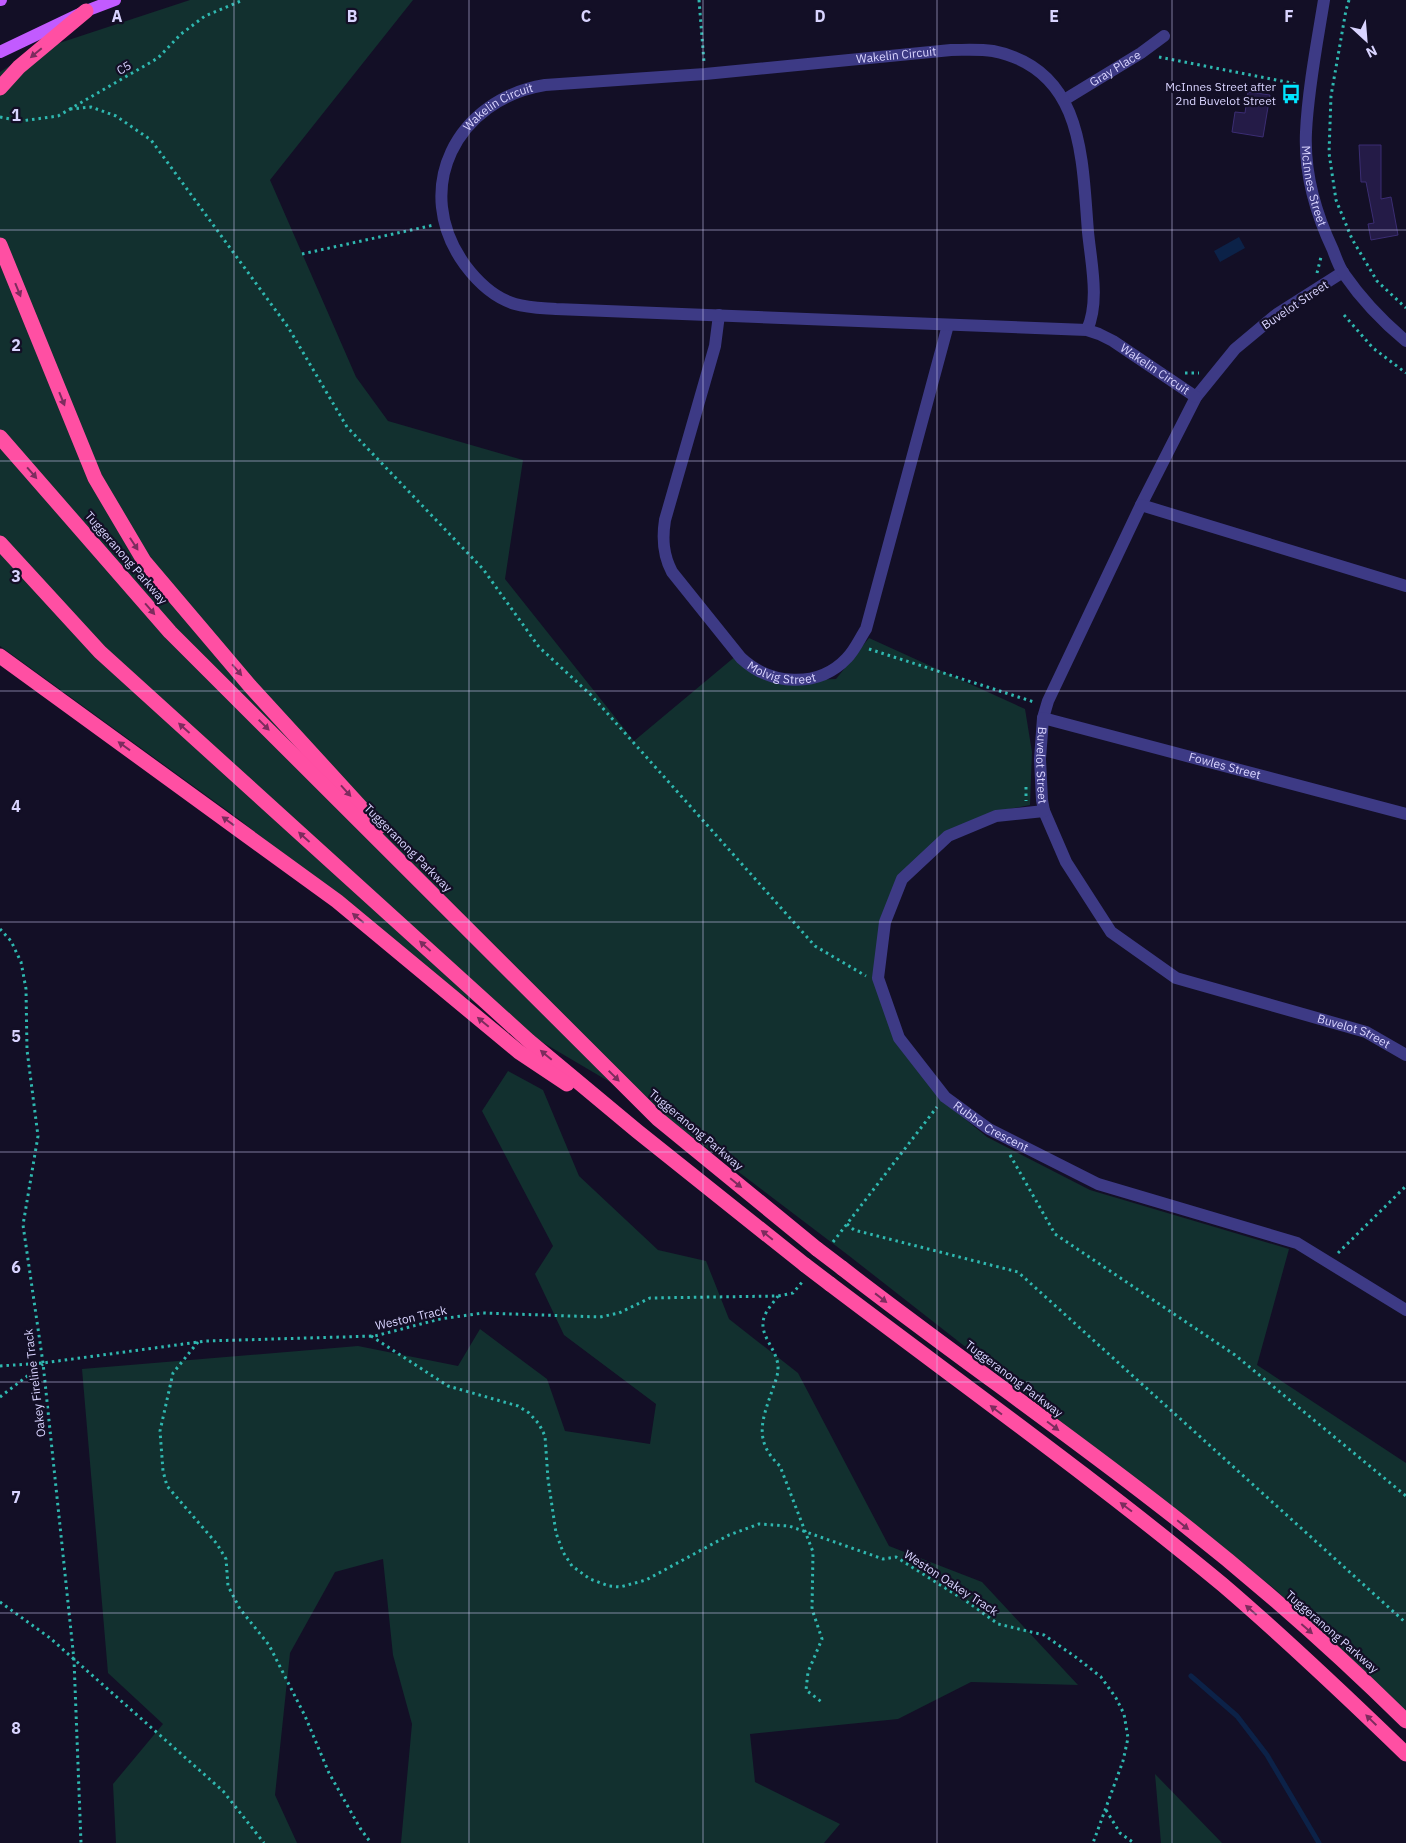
<svg xmlns="http://www.w3.org/2000/svg" width="1406" height="1843" viewBox="0 0 1406 1843" font-family="'IBM Plex Sans',sans-serif">
  <style>
    .green { fill: #12302f }
    .water { fill: #0c2248 }
    .lines { fill: none; stroke-linecap: round; stroke-linejoin: round }
    .stream { stroke: #0c2248; stroke-width: 5 }
    .building { fill: #241b47; stroke: #3b2d73 }
    .path { stroke: #2fb8b0; stroke-width: 3; stroke-dasharray: 2.5 4; stroke-linecap: butt }
    .minor { stroke: #3d3a85; stroke-width: 12 }
    .tertiary { stroke: #3d3a85; stroke-width: 12 }
    .primary { stroke: #c25bff; stroke-width: 12 }
    .motorway { stroke: #ff4fa3; stroke-width: 15 }
    .motorway-bridge { stroke: #ff4fa3; stroke-width: 15 }
    .oneway { fill: #7d2c5e }
    .grid { fill: none; stroke: #d9d4ff; stroke-width: 1; stroke-opacity: 0.55 }
    .labels { text-anchor: middle; stroke-width: 4.5; stroke-linejoin: round; paint-order: stroke }
    .street-label { font-size: 12px; fill: #d9d4ff; stroke: #130f26 }
    .poi-label { font-size: 12px; fill: #d9d4ff; stroke: #130f26; text-anchor: end }
    .grid-label { font-size: 16px; text-anchor: middle; font-weight: bold; fill: #d9d4ff; stroke: #130f26; stroke-width: 4.5; stroke-linejoin: round; paint-order: stroke }
  </style>
  <rect width="100%" height="100%" fill="#130f26"/>
  <!-- green -->
  <g class="green">
    <polygon points="190,0 413,0 270,180 356,377 388,421 523,460 505,579 634,741 737,655 758,677 791,681 836,679 869,638 1025,709 1032,752 1030,805 994,812 898,877 874,979 896,1039 942,1100 987,1137 1090,1190 1289,1249 1257,1365 1406,1463 1406,1720 1276,1590 848,1255 654,1108 462,995 236,817 0,646 0,72 29,53"/>
    <polygon points="508,1071 543,1090 579,1176 658,1250 706,1261 729,1319 798,1373 889,1546 982,1582 1078,1685 971,1682 898,1719 750,1734 755,1782 840,1824 824,1843 401,1843 412,1724 393,1655 383,1559 335,1572 290,1653 275,1795 297,1843 116,1843 113,1784 163,1724 108,1673 82,1369 358,1346 458,1366 480,1329 547,1379 565,1431 650,1444 656,1404 564,1335 535,1274 553,1246 482,1111"/>
    <polygon points="1155,1774 1222,1843 1161,1843"/>
  </g>
  <!-- water -->
  <polygon class="water" points="1239,237 1245,248 1220,262 1214,251"/>
  <g class="lines">
    <!-- stream -->
    <polyline class="stream" points="1191,1676 1237,1716 1267,1755 1319,1843"/>
  </g>
  <!-- building -->
  <g class="building">
    <polygon points="1248,92 1270,95 1263,137 1232,132 1235,112 1245,113"/>
    <polygon points="1359,145 1381,145 1381,199 1391,197 1398,235 1371,240 1368,224 1374,223 1366,182 1361,182"/>
  </g>
  <g class="lines">
    <!-- path -->
    <g class="path">
      <polyline points="699,0 704,62"/>
      <polyline points="1349,0 1346,10 1331,96 1329,153 1336,200 1352,239 1377,281 1406,308"/>
      <polyline points="1159,57 1297,84"/>
      <polyline points="70,109 91,107 116,116 151,140 288,327 347,427 483,569 539,647 591,695 815,946 866,976"/>
      <polyline points="0,117 21,121 58,116 158,58 181,34 205,16 243,0"/>
      <polyline points="302,254 434,225"/>
      <polyline points="1317,273 1321,257"/>
      <polyline points="1344,315 1373,348 1406,373"/>
      <polyline points="1185,373 1199,373"/>
      <polyline points="869,649 1034,702"/>
      <polyline points="1026,787 1026,801"/>
      <polyline points="0,929 11,941 21,962 26,989 27,1050 38,1136 23,1225 43,1363 74,1660 81,1843"/>
      <polyline points="1010,1155 1055,1234 1235,1355 1406,1496"/>
      <polyline points="847,1224 854,1230 1018,1272 1406,1623"/>
      <polyline points="833,1242 937,1107"/>
      <polyline points="1338,1253 1406,1186"/>
      <path d="M778,1296C774,1302 768,1308 765,1315C756,1335 779,1349 778,1369C778,1375 775,1382 773,1388C763,1418 752,1440 780,1466L813,1552L812,1609L822,1639L808,1672L806,1690L823,1703"/>
      <polyline points="371,1336 448,1386 518,1406 529,1413 539,1424 545,1436 548,1479 556,1533 563,1552 572,1566 590,1579 609,1586 620,1587 646,1580 729,1535 759,1524 789,1526 883,1559 896,1557 969,1603 998,1624 1044,1635 1077,1658 1101,1677 1116,1698 1124,1714 1128,1738 1123,1761 1093,1843"/>
      <polyline points="198,1342 173,1373 160,1431 163,1471 167,1486 217,1544 226,1559 228,1586 240,1609 269,1645 305,1716 329,1773 360,1828 371,1843"/>
      <polyline points="0,1366 43,1363 206,1341 375,1336 440,1319 483,1313 600,1317 619,1313 650,1298 778,1296 793,1293 803,1281"/>
      <polyline points="0,1397 43,1364"/>
      <polyline points="0,1602 50,1638 223,1791 264,1843"/>
      <polyline points="1106,1810 1120,1833 1134,1843"/>
    </g>
    <!-- minor -->
    <g class="minor">
      <path id="s1" d="M1064,100L1141,53L1164,36"/>
      <path id="s2" d="M1343,272L1277,314L1235,349L1196,397L1141,505L1048,701L1043,718L1040,759L1042,800L1044,811L1066,862L1111,932L1176,978L1366,1032L1406,1055"/>
      <path id="s3" d="M719,315L715,346L665,520C662,539 663,555 672,572L741,658C770,685 818,689 847,658C855,650 860,638 866,629L948,325"/>
      <path id="s4" d="M1087,330L556,309C543,308 528,308 515,304C495,298 477,281 465,265C410,189 457,99 545,85L705,74L951,50C965,50 979,49 993,51C1084,69 1082,159 1088,232C1091,263 1100,301 1087,330L1099,334L1113,341L1196,397"/>
      <polyline points="1141,505 1406,586"/>
      <path id="s5" d="M1043,718L1406,814"/>
      <path id="s6" d="M1044,811L996,816L948,836L902,879L885,922L878,978L899,1038L945,1097L989,1129L1098,1184L1297,1243L1406,1310"/>
    </g>
    <!-- tertiary -->
    <path class="tertiary" id="s7" d="M1324,0C1317,43 1308,89 1306,132C1304,173 1316,214 1333,250C1336,258 1339,267 1344,274C1362,300 1382,321 1406,341"/>
    <!-- primary -->
    <g class="primary">
      <polyline points="0,0 1,0"/>
      <polyline points="0,52 86,11 115,0"/>
    </g>
    <!-- motorway -->
    <g class="motorway">
      <polyline points="0,88 19,67 86,11"/>
      <polyline points="0,245 95,478 144,561 250,686 379,827"/>
      <polyline points="0,437 170,632 658,1119 817,1249"/>
      <polyline points="0,543 100,652 529,1041 637,1131 805,1265"/>
      <polyline points="0,656 337,901 519,1052 567,1084"/>
      <path d="M842,1268C945,1348 1052,1422 1155,1502C1242,1569 1327,1643 1406,1721"/>
      <path d="M830,1284C962,1384 1096,1480 1223,1585C1286,1639 1346,1696 1406,1754"/>
    </g>
    <!-- motorway-bridge -->
    <g class="motorway-bridge">
      <polyline points="817,1249 842,1268"/>
      <polyline points="805,1265 830,1284"/>
    </g>
  </g>
  <!-- one-way arrows -->
  <defs><path id="oneway-solid" d="M-6-.8H1V-3.2L6.5 0L1 3.2V.8H-6Z" transform="scale(1.25)"/></defs>
  <g class="oneway">
    <use href="#oneway-solid" transform="translate(36 53) rotate(140)"/>
    <use href="#oneway-solid" transform="translate(18 290) rotate(68)"/>
    <use href="#oneway-solid" transform="translate(62 399) rotate(68)"/>
    <use href="#oneway-solid" transform="translate(32 473) rotate(49)"/>
    <use href="#oneway-solid" transform="translate(134 544) rotate(57)"/>
    <use href="#oneway-solid" transform="translate(150 609) rotate(49)"/>
    <use href="#oneway-solid" transform="translate(237 670) rotate(49)"/>
    <use href="#oneway-solid" transform="translate(264 725) rotate(45)"/>
    <use href="#oneway-solid" transform="translate(184 728) rotate(-138)"/>
    <use href="#oneway-solid" transform="translate(124 746) rotate(-144)"/>
    <use href="#oneway-solid" transform="translate(346 791) rotate(48)"/>
    <use href="#oneway-solid" transform="translate(228 821) rotate(-144)"/>
    <use href="#oneway-solid" transform="translate(304 837) rotate(-138)"/>
    <use href="#oneway-solid" transform="translate(358 918) rotate(-140)"/>
    <use href="#oneway-solid" transform="translate(425 946) rotate(-138)"/>
    <use href="#oneway-solid" transform="translate(483 1022) rotate(-140)"/>
    <use href="#oneway-solid" transform="translate(546 1055) rotate(-140)"/>
    <use href="#oneway-solid" transform="translate(614 1076) rotate(45)"/>
    <use href="#oneway-solid" transform="translate(736 1183) rotate(39)"/>
    <use href="#oneway-solid" transform="translate(767 1235) rotate(-141)"/>
    <use href="#oneway-solid" transform="translate(881 1298) rotate(38)"/>
    <use href="#oneway-solid" transform="translate(996 1410) rotate(-143)"/>
    <use href="#oneway-solid" transform="translate(1053 1426) rotate(37)"/>
    <use href="#oneway-solid" transform="translate(1126 1507) rotate(-143)"/>
    <use href="#oneway-solid" transform="translate(1183 1525) rotate(39)"/>
    <use href="#oneway-solid" transform="translate(1251 1610) rotate(-139)"/>
    <use href="#oneway-solid" transform="translate(1307 1629) rotate(41)"/>
    <use href="#oneway-solid" transform="translate(1371 1720) rotate(-136)"/>
  </g>
  <!-- grid -->
  <path class="grid" d="M234,0V1843M469,0V1843M703,0V1843M937,0V1843M1172,0V1843M0,230H1406M0,461H1406M0,691H1406M0,922H1406M0,1152H1406M0,1382H1406M0,1613H1406"/>
  <!-- icons -->
  <defs>
    <symbol id="bus-bare" viewBox="-9 -9 18 18"><path d="M-5-6H5V4H4V6H2V4H-2V6H-4V4H-5ZM-3.5-4V0h7V-4ZM-3.5 1.2v1.5H-2V1.2ZM2 1.2v1.5H3.5V1.2Z" fill="#00e5ff" stroke="#130f26" stroke-width="2.5" paint-order="stroke"/></symbol>
  </defs>
  <g fill-rule="evenodd">
    <use href="#bus-bare" x="1277" y="80" width="28" height="28"/>
  </g>
  <g class="labels">
    <!-- street labels -->
    <g class="street-label">
      <text dy="4" stroke="none"><textPath href="#s4" startOffset="1229">Wakelin Circuit</textPath></text>
      <text transform="translate(124 68) rotate(-30)" y="4">C5</text>
      <text dy="4" stroke="none"><textPath href="#s1" startOffset="60">Gray Place</textPath></text>
      <text dy="4" stroke="none"><textPath href="#s4" startOffset="824">Wakelin Circuit</textPath></text>
      <text dy="4" stroke="none"><textPath href="#s7" startOffset="188">McInnes Street</textPath></text>
      <text transform="translate(1295 305) rotate(-34)" y="4">Buvelot Street</text>
      <text dy="4" stroke="none"><textPath href="#s4" startOffset="1728">Wakelin Circuit</textPath></text>
      <text transform="translate(126 558) rotate(49)" y="4">Tuggeranong Parkway</text>
      <text dy="4" stroke="none"><textPath href="#s3" startOffset="421">Molvig Street</textPath></text>
      <text dy="4" stroke="none"><textPath href="#s2" startOffset="598">Buvelot Street</textPath></text>
      <text dy="4" stroke="none"><textPath href="#s5" startOffset="188">Fowles Street</textPath></text>
      <text transform="translate(408 848) rotate(45)" y="4">Tuggeranong Parkway</text>
      <text dy="4" stroke="none"><textPath href="#s2" startOffset="1048">Buvelot Street</textPath></text>
      <text dy="4" stroke="none"><textPath href="#s6" startOffset="459">Rubbo Crescent</textPath></text>
      <text transform="translate(696 1130) rotate(40)" y="4">Tuggeranong Parkway</text>
      <text transform="translate(411 1318) rotate(-13)" y="4">Weston Track</text>
      <text transform="translate(1014 1379) rotate(37)" y="4">Tuggeranong Parkway</text>
      <text transform="translate(35 1383) rotate(-97)" y="4">Oakey Fireline Track</text>
      <text transform="translate(951 1583) rotate(33)" y="4">Weston Oakey Track</text>
      <text transform="translate(1332 1632) rotate(41)" y="4">Tuggeranong Parkway</text>
    </g>
    <!-- poi labels -->
    <g class="poi-label">
      <text x="1276" y="91">McInnes Street after<tspan x="1276" dy="14">2nd Buvelot Street</tspan></text>
    </g>
  </g>
  <g class="grid-label">
    <text x="117" y="22">A</text>
    <text x="352" y="22">B</text>
    <text x="586" y="22">C</text>
    <text x="820" y="22">D</text>
    <text x="1054" y="22">E</text>
    <text x="1289" y="22">F</text>
    <text x="16" y="121">1</text>
    <text x="16" y="351">2</text>
    <text x="16" y="582">3</text>
    <text x="16" y="812">4</text>
    <text x="16" y="1042">5</text>
    <text x="16" y="1273">6</text>
    <text x="16" y="1503">7</text>
    <text x="16" y="1734">8</text>
  </g>
  <!-- north arrow -->
  <g transform="translate(1366 40) rotate(154)" stroke="#130f26" stroke-width="4" paint-order="stroke">
  <path d="M0-4L9 19L0 12L-9 19Z" fill="#d9d4ff"/>
  <text y="-8" font-size="14" font-weight="bold" text-anchor="middle" fill="#d9d4ff">N</text>
  </g>
</svg>
